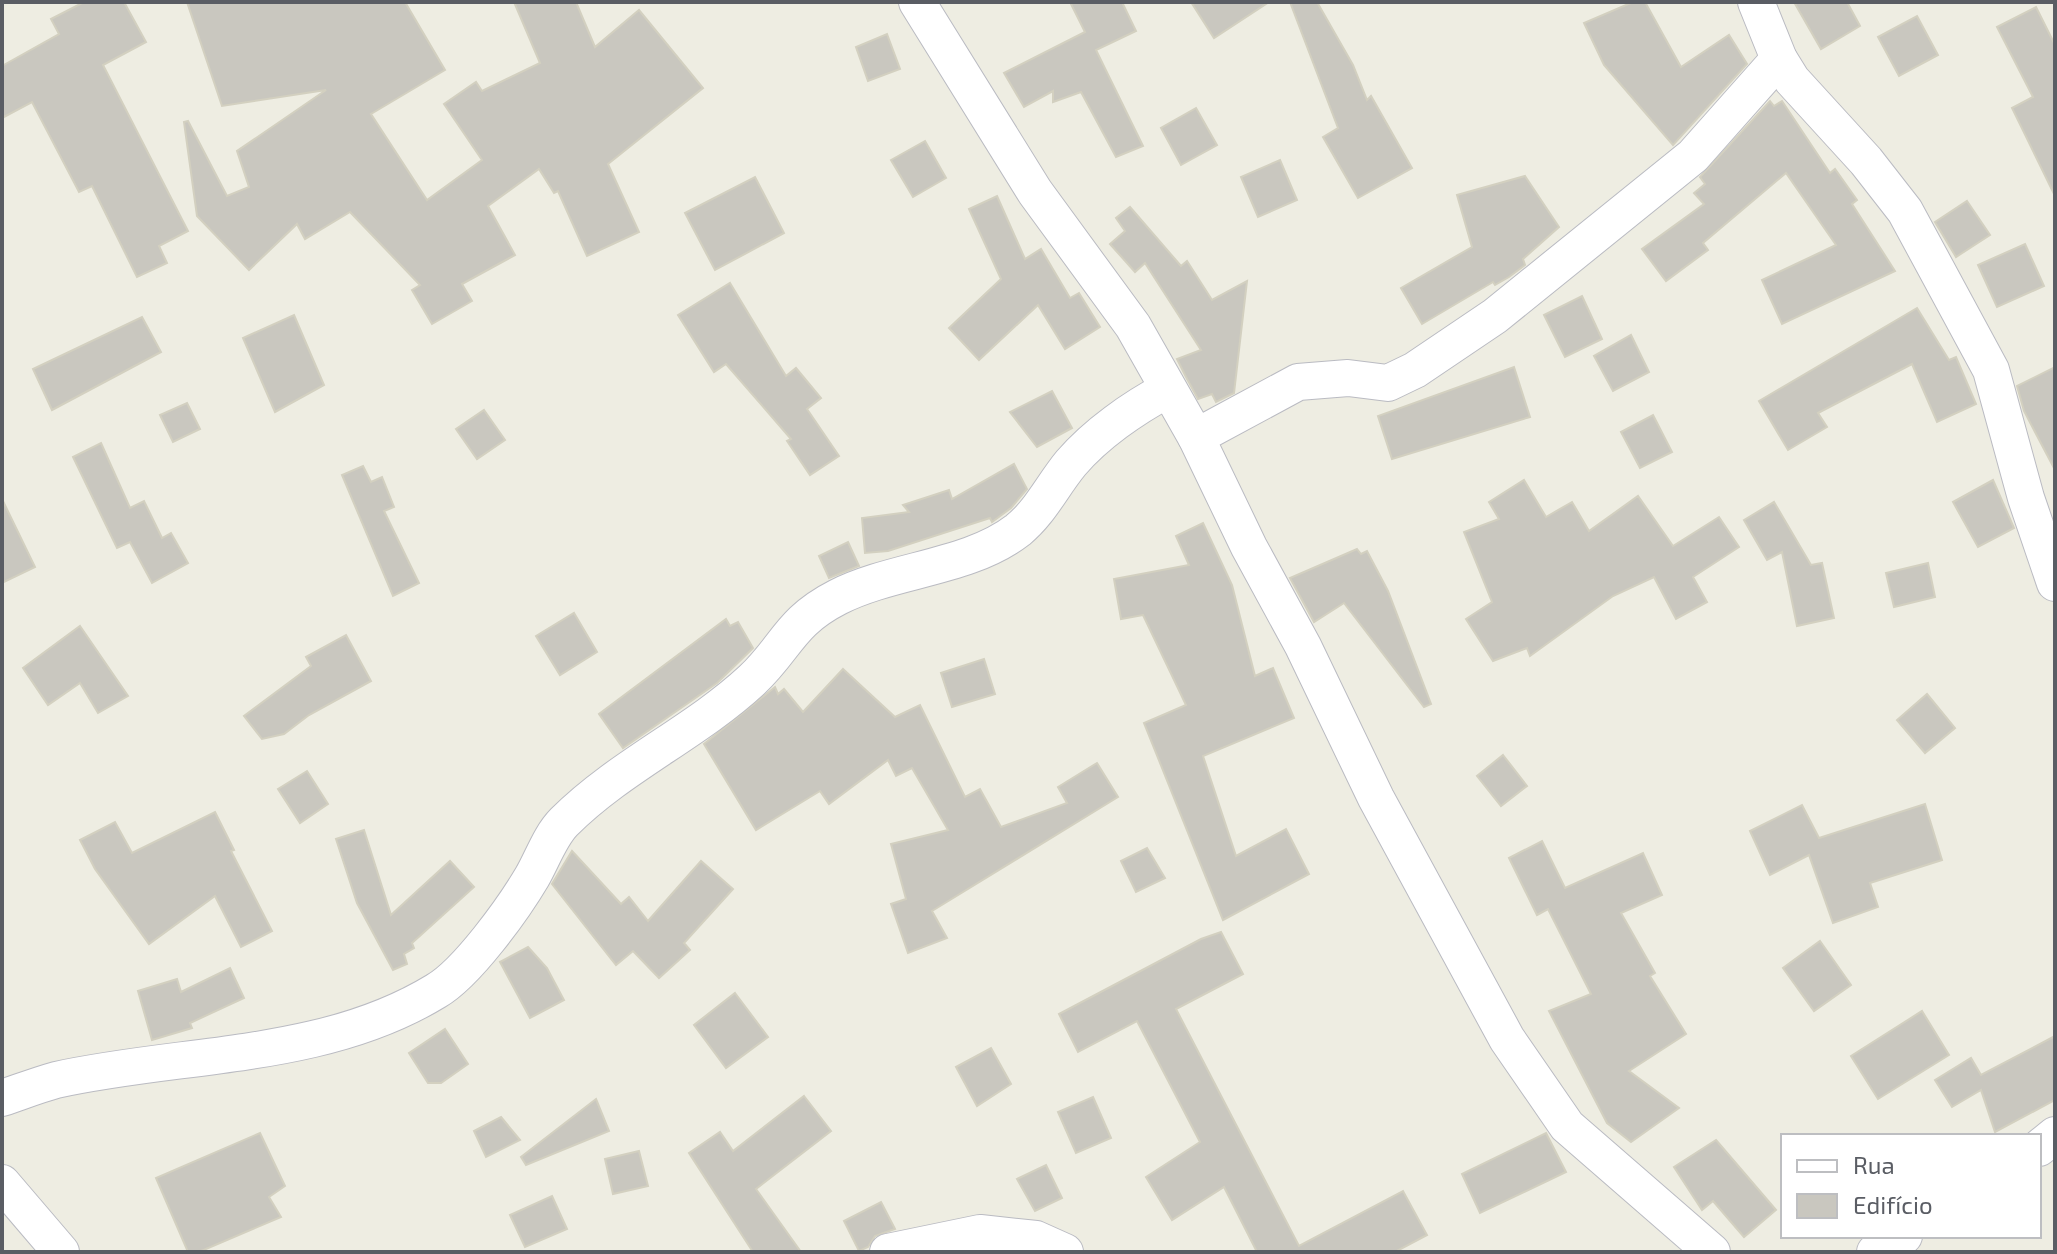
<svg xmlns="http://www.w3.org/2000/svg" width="2057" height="1254" viewBox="0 0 2057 1254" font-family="'Exo 2',sans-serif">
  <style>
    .building { fill: #c9c7bf; stroke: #d3d0c0; stroke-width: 2 }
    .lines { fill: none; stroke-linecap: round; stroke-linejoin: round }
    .minor-casing { stroke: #babbc2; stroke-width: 38 }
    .minor { stroke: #fff; stroke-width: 36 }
  </style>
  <rect width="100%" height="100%" fill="#eeede2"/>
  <!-- building -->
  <g class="building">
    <polygon points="84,2 124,2 146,42 103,65 188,231 159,246 167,263 137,277 92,186 79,192 32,102 2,118 2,66 59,34 51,19"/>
    <polygon points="187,2 405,2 445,70 371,114 427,200 482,160 444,104 476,82 482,91 540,63 514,2 576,2 595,47 639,10 703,88 608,164 639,232 587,256 558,191 554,193 539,169 488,206 515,255 462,284 472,301 432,324 412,290 420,285 350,212 305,239 297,224 249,270 197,216 184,122 188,121 227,196 249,187 237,151 326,90 222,106"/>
    <polygon points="1070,2 1122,2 1136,31 1096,50 1143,146 1116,157 1081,92 1053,102 1053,91 1024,107 1004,73 1085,32"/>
    <polygon points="1191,2 1269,2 1214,38"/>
    <polygon points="1290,2 1317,2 1353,65 1367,100 1371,96 1412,168 1358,198 1323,137 1338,128"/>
    <polygon points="1633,2 1645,2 1681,67 1729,35 1747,64 1673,145 1604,65 1584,23"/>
    <polygon points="1794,2 1847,2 1860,26 1821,49"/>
    <polygon points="2036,7 2055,45 2055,196 2012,108 2033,97 1997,27"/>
    <polygon points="1917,16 1938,55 1899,76 1878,37"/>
    <polygon points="887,34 900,69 868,81 856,47"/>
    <polygon points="1770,101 1774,106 1782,101 1830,173 1835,169 1857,200 1852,204 1895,271 1782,324 1762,280 1836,245 1786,173 1703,243 1708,250 1666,281 1642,249 1704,204 1694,193 1705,184 1700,177"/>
    <polygon points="1196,108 1217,145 1181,165 1161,128"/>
    <polygon points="925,141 946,178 913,197 891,160"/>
    <polygon points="1280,160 1297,200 1258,217 1241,177"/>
    <polygon points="1525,176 1559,227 1523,259 1525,265 1509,277 1495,285 1493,282 1422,324 1401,288 1472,247 1457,195"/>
    <polygon points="755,177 784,233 715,270 685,213"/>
    <polygon points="997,196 1025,259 1041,249 1070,298 1079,293 1100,327 1065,349 1038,305 979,360 949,328 1001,279 969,209"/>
    <polygon points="1967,201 1990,235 1956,257 1935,222"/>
    <polygon points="1130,207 1181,266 1187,261 1212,300 1247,281 1234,393 1216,402 1212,394 1198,399 1186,377 1177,359 1201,350 1145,263 1135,272 1110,244 1125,231 1116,218"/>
    <polygon points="2025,244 2044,286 1997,307 1978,265"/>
    <polygon points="730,283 786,376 796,368 821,398 807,409 839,456 810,475 787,441 791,439 726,364 714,372 678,315"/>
    <polygon points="1582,296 1602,339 1565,357 1544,315"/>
    <polygon points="1917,308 1949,360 1956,357 1976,404 1937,422 1912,364 1818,413 1827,427 1788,450 1759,401"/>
    <polygon points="294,315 324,385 275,412 243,338"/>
    <polygon points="142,317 161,352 52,410 33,369"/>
    <polygon points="1631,335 1649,372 1613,391 1594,356"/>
    <polygon points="1514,367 1530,417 1392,459 1378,416"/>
    <polygon points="2055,367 2055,470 2024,411 2017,386"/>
    <polygon points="1052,391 1072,428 1037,447 1010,412"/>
    <polygon points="187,403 200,429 173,442 160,415"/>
    <polygon points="484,410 505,440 477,459 456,429"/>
    <polygon points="1653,415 1672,452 1640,468 1621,432"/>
    <polygon points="101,443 130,508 144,501 162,538 171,533 188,563 152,583 130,542 117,548 73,457"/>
    <polygon points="1014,464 1027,489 1011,508 992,522 990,518 888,551 865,553 862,518 909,512 903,505 949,490 952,499"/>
    <polygon points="363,466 371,482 382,477 394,507 384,511 419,583 393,596 342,475"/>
    <polygon points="1524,480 1546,517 1572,502 1589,531 1638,496 1673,546 1719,517 1739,547 1693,577 1707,602 1676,619 1654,577 1613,596 1530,656 1527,648 1493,661 1466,619 1492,602 1464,532 1499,519 1489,502"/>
    <polygon points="1993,480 2014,528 1978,547 1953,502"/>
    <polygon points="2,499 35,567 2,583"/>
    <polygon points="1774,502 1811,565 1822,563 1834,618 1797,626 1782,552 1767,560 1744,520"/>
    <polygon points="1203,523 1232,585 1255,676 1273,668 1294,718 1203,756 1236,856 1286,829 1309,874 1223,920 1144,723 1186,705 1143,615 1121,619 1114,579 1189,565 1176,536"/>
    <polygon points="848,542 859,566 829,578 819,556"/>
    <polygon points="1357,549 1361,554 1367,551 1388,591 1431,704 1424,707 1344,603 1314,622 1290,578"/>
    <polygon points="1928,563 1935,597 1894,607 1886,573"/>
    <polygon points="574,613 597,652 560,675 536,636"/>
    <polygon points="726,619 730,626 738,622 753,648 717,683 623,748 599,714"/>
    <polygon points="80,626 128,696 98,713 80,683 48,705 23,668"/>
    <polygon points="346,635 371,681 309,715 284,734 262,739 244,716 311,666 306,657"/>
    <polygon points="984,659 995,694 952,707 941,673"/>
    <polygon points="843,669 895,717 920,705 965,797 980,789 1001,827 1067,803 1058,787 1097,763 1118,797 932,911 947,938 908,953 891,904 906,899 891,844 948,830 912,768 896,776 888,760 829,804 820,791 756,830 704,744 775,687 778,694 784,689 803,712"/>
    <polygon points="1927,694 1955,728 1925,753 1897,720"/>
    <polygon points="1503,755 1527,786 1501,806 1477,776"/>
    <polygon points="307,771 328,804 300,823 278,789"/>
    <polygon points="1925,804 1942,860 1870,883 1878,907 1833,923 1809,855 1770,875 1750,831 1802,805 1819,838"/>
    <polygon points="215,812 234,850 231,851 272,931 241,947 215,896 149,944 95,869 80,840 115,822 132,853"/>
    <polygon points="364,830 391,915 450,861 474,887 412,943 414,948 404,954 407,964 393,970 357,903 336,839"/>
    <polygon points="1542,841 1565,888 1643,853 1662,895 1621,913 1655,973 1650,976 1686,1034 1629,1071 1679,1108 1631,1142 1607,1123 1549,1011 1591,994 1548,909 1537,915 1509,858"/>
    <polygon points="1147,848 1165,878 1136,892 1121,861"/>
    <polygon points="572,851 621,904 629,897 648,921 701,861 733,889 684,943 690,950 659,978 633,951 616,965 552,884"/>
    <polygon points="1221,932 1243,974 1176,1009 1299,1246 1403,1191 1427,1235 1395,1252 1257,1252 1224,1187 1172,1220 1146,1177 1200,1142 1137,1021 1078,1052 1059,1014 1201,939"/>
    <polygon points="1820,941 1851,985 1814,1011 1783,968"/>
    <polygon points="528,947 547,968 564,1000 530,1018 500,962"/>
    <polygon points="230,968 244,998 190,1023 192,1028 152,1040 138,991 177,979 181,992"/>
    <polygon points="735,993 768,1037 726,1068 694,1025"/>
    <polygon points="1922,1011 1949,1055 1878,1099 1851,1056"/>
    <polygon points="445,1029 468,1064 441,1083 428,1083 409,1053"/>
    <polygon points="2055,1036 2055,1100 1995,1132 1981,1090 1952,1107 1935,1080 1971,1058 1981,1075"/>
    <polygon points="991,1048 1011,1084 977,1106 956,1067"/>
    <polygon points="804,1096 831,1131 756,1189 801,1252 753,1252 689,1153 720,1132 733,1151"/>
    <polygon points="1093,1097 1111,1138 1076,1153 1058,1112"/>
    <polygon points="596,1099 609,1131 526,1165 521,1157"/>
    <polygon points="501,1117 520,1140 486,1157 474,1131"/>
    <polygon points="260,1133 285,1186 269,1197 281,1217 199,1252 188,1252 156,1178"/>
    <polygon points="1546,1133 1566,1172 1480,1213 1462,1174"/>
    <polygon points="1716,1140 1776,1210 1744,1237 1713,1201 1702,1210 1674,1167"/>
    <polygon points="639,1151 648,1186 613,1194 605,1159"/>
    <polygon points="1046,1165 1062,1198 1035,1211 1017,1179"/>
    <polygon points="552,1196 567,1229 525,1247 510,1215"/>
    <polygon points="881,1202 895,1229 875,1236 868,1247 859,1251 844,1221"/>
  </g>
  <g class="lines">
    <defs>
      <g id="minor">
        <polyline points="917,2 1035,192 1133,326 1196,437 1249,547 1303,646 1376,798 1507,1039 1567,1126 1712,1252"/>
        <polyline points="1756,2 1779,59 1792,80 1866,161 1905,211 1991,370 2026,498 2055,583"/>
        <polyline points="1196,437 1298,382 1348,378 1388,383 1415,370 1495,316 1693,156 1779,59"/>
        <path d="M2,1098C20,1092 38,1085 56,1080C182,1052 323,1060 436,991C467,973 513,909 532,877C542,860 550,836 564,822C620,766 695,733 752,680C787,647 789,622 838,597C893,569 969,568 1018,530C1041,511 1052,486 1071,463C1096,434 1133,408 1167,390"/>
        <polyline points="2039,1148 2055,1135"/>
        <polyline points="2,1183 61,1252"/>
        <polyline points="888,1252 980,1233 1036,1239 1065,1252"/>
        <polyline points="1875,1252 1904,1236"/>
      </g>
    </defs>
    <!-- minor casing -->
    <use href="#minor" class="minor-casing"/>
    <!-- minor -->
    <use href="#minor" class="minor"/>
  </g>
  <!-- border -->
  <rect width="2057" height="1254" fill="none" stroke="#5a5d64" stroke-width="8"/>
  <!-- legend -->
  <rect x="1781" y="1134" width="260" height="104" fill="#ffffff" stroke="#bdbec1" stroke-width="2"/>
  <rect x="1797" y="1160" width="40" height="12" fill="#ffffff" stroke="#bdbec1" stroke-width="2"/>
  <text x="1853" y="1174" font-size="24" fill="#5a5d64">Rua</text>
  <rect x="1797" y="1194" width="40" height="24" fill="#c9c7bf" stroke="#bdbec1" stroke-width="2"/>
  <text x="1853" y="1214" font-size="24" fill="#5a5d64">Edifício</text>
</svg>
